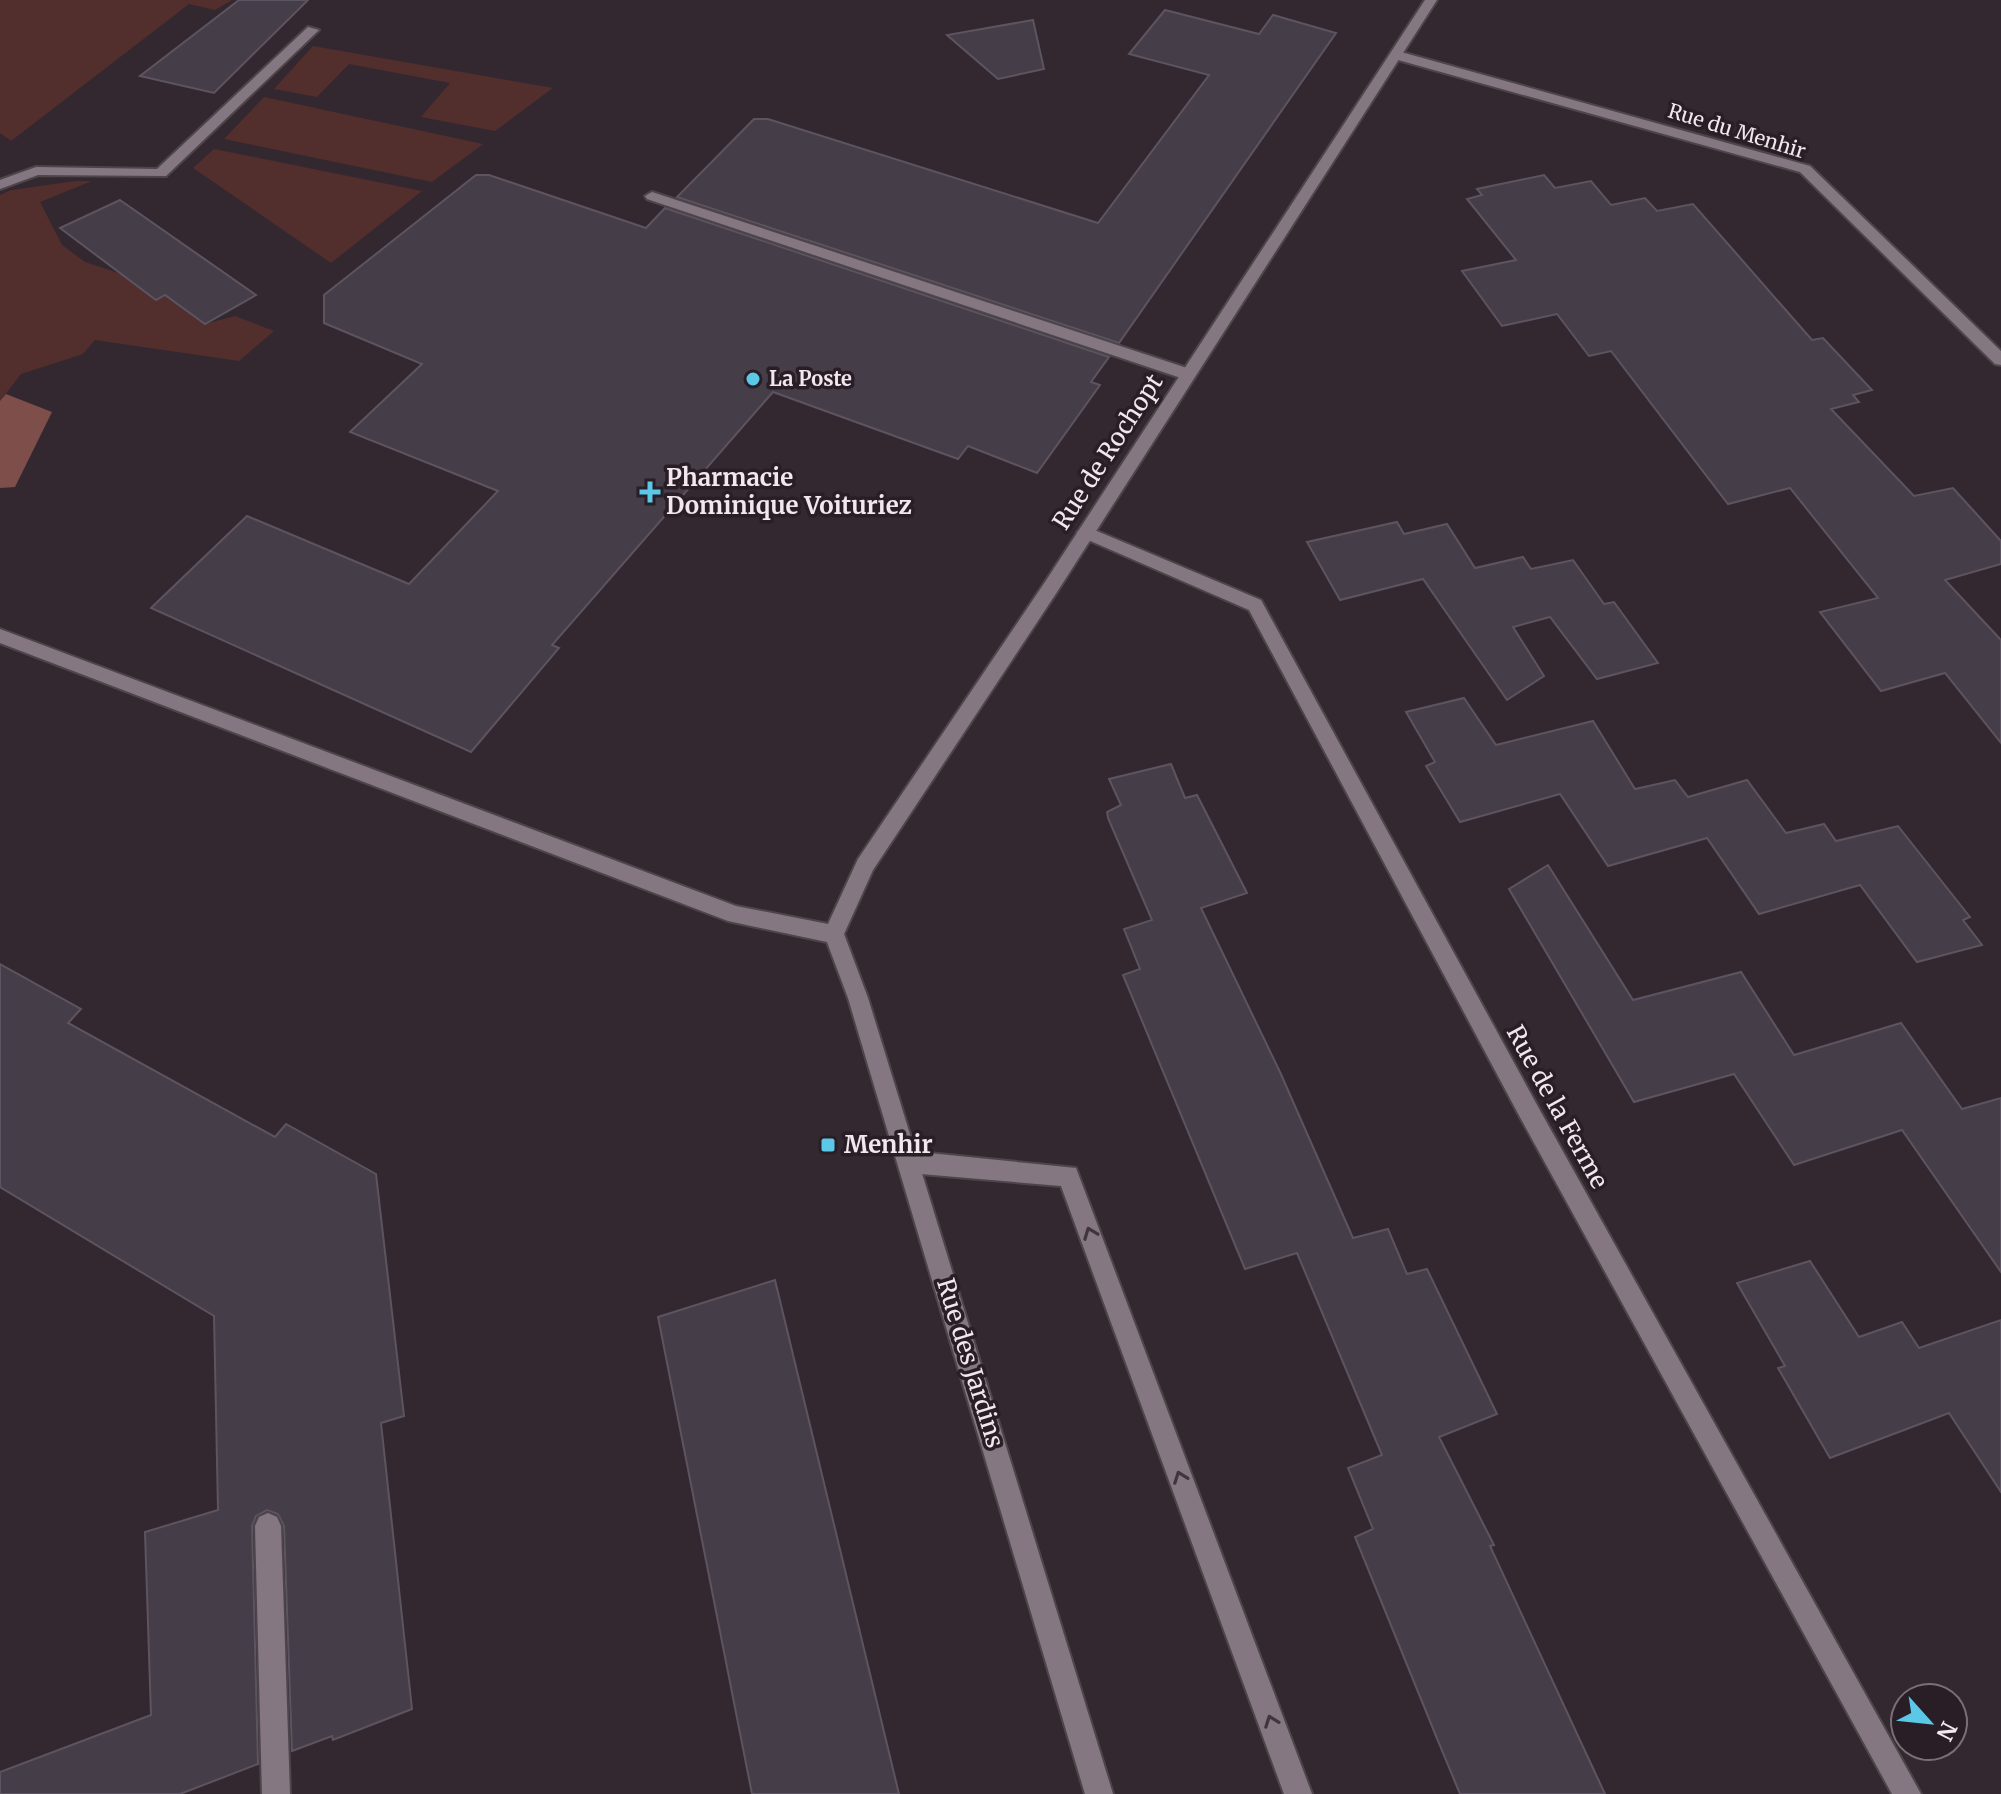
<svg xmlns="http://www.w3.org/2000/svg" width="2001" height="1794" viewBox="0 0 2001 1794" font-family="Merriweather,serif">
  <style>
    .green { fill: #522f2d }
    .forest { fill: #7e4e4b }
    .building { fill: #453e49; stroke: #5c5460; stroke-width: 2 }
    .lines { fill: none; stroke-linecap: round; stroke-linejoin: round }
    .service-casing { stroke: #4e454b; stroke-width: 4 }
    .minor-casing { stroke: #4e454b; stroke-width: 4 }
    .tertiary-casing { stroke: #4e454b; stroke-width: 4 }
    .service { fill: #857781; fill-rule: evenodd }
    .minor { fill: #857781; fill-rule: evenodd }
    .tertiary { fill: #857781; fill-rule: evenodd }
    .oneway { stroke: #40343d }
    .poi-dot { fill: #5ac8e6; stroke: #291e26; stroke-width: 3 }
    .labels { text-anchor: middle; stroke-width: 7; stroke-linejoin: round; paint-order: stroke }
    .far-street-label { font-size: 20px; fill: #f0e8ed; stroke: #291e26 }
    .far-poi-label { font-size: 20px; font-weight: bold; fill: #f0e8ed; stroke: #291e26; text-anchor: start }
    .street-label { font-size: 24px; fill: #f0e8ed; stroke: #291e26 }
    .poi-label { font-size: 24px; font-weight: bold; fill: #f0e8ed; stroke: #291e26; text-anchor: start }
  </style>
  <rect width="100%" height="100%" fill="#332830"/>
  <!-- green -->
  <g class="green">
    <polygon points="0,0 232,0 215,10 189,4 11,141 0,133"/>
    <polygon points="313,46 553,88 495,131 421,117 450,83 349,64 317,97 274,89"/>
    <polygon points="264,97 483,144 432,182 224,139"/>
    <polygon points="214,149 422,191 331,263 193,168"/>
    <polygon points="76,181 92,181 40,202 62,245 85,262 121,274 155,300 165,295 205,324 235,316 274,331 239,361 95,340 83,354 21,374 0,401 0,195 11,190"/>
  </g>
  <!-- forest -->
  <polygon class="forest" points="6,394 52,412 15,487 0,488 0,401"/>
  <!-- building -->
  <g class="building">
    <polygon points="239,0 308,0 214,93 140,76"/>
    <polygon points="1165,10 1259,34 1273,15 1336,33 1119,343 677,197 754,119 768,119 1098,223 1209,75 1129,54"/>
    <polygon points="1033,20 1044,69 998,79 947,35"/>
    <polygon points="476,175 489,175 646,228 665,208 1109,357 1091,382 1100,385 1037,473 968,446 958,459 773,392 552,645 559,648 471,752 151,608 247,516 409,584 498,491 350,432 422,364 324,323 324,295"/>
    <polygon points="1544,175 1555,188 1591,181 1611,205 1645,198 1657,211 1693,204 1812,340 1823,338 1872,390 1853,395 1859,402 1831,409 1914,496 1953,488 2001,541 2001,564 1945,580 2001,640 2001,743 1945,673 1881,691 1820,612 1878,598 1790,488 1728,504 1611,351 1589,356 1557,314 1502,326 1462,271 1516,260 1467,199 1482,195 1477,189"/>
    <polygon points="120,200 256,295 205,324 165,295 156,300 60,228"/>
    <polygon points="1397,522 1404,534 1447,524 1475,568 1523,557 1531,569 1573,560 1604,604 1614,602 1658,663 1597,679 1550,617 1513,627 1544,676 1507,700 1423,579 1340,600 1307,542"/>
    <polygon points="1464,698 1496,745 1593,721 1635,789 1675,780 1688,797 1747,780 1786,833 1824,824 1836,841 1898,826 1970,917 1963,920 1982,945 1917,962 1860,885 1759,914 1707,838 1608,866 1560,794 1460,822 1426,766 1435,762 1406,712"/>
    <polygon points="1171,764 1185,798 1197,795 1247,893 1201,908 1280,1072 1353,1238 1388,1229 1407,1274 1427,1269 1497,1414 1439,1437 1494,1545 1490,1546 1605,1794 1460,1794 1436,1736 1355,1537 1373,1529 1348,1468 1382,1455 1297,1253 1245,1269 1123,975 1140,969 1124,929 1152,920 1108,818 1107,812 1121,805 1109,779"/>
    <polygon points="1548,865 1633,1000 1741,972 1794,1055 1901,1023 1962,1109 2001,1098 2001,1272 1902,1130 1794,1165 1734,1074 1634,1102 1509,889"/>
    <polygon points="0,964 81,1009 68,1023 275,1137 286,1124 376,1174 404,1416 381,1423 412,1709 333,1740 332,1736 292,1751 284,1526 278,1514 267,1510 256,1516 252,1526 258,1764 180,1794 0,1794 0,1772 151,1715 145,1532 218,1510 214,1316 0,1187"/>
    <polygon points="1810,1261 1859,1337 1902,1322 1919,1348 2001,1320 2001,1492 1949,1413 1830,1458 1778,1368 1785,1366 1737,1283"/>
    <polygon points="775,1280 899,1794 752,1794 658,1317"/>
  </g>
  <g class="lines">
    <defs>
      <polygon id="service" points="308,27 319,30 166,176 38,175 0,189 0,180 36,167 157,169"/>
      <g id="minor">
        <polygon points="1391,52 1401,52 1810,166 2001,351 2001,365 1995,364 1800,172 1391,58"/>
        <polygon points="652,192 1193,370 1195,374 1193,378 1181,378 647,199 645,196"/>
        <polygon points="1085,526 1261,600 1537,1105 1921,1794 1892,1794 1521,1119 1249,610 1079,536 1077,532"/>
        <polygon points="909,1151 1076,1168 1312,1794 1284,1794 1061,1186 909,1173 901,1170 898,1162 901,1154"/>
        <polygon points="268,1513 277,1517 281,1526 290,1794 262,1794 255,1526 259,1517"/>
      </g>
      <polygon id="tertiary" points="1425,0 1437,0 1057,592 873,870 844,934 868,998 1113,1794 1085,1794 848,998 827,942 728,921 0,643 0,629 736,906 828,924 858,859 1045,582"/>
    </defs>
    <!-- service casing -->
    <use href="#service" class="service-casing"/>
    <!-- minor casing -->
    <use href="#minor" class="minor-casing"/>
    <!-- tertiary casing -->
    <use href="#tertiary" class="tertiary-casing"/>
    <!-- service -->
    <use href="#service" class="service"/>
    <!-- minor -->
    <use href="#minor" class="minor"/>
    <!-- tertiary -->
    <use href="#tertiary" class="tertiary"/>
  </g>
  <!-- one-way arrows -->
  <defs><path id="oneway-chevron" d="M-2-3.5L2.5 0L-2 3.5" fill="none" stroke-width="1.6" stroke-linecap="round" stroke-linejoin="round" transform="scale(2)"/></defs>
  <g class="oneway">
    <use href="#oneway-chevron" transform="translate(1090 1233) rotate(-111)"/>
    <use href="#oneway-chevron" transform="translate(1180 1477) rotate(-110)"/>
    <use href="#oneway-chevron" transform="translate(1271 1721) rotate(-110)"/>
  </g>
  <!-- markers -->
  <g class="poi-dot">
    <circle cx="753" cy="379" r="8"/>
    <path d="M646 480h8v8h8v8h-8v8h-8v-8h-8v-8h8z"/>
    <rect x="820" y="1137" width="16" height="16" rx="4"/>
  </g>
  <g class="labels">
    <!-- far-street labels -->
    <g class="far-street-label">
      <text transform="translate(1737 131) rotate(17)" y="7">Rue du Menhir</text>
    </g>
    <!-- far-poi labels -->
    <g class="far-poi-label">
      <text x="769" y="386">La Poste</text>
    </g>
    <!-- street labels -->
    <g class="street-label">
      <text transform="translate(1108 452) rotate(-57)" y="8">Rue de Rochopt</text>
      <text transform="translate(1557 1107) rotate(61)" y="8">Rue de la Ferme</text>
      <text transform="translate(970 1363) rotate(73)" y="8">Rue des Jardins</text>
    </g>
    <!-- poi labels -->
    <g class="poi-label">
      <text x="666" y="486">Pharmacie<tspan x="666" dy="28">Dominique Voituriez</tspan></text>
      <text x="844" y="1153">Menhir</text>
    </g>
  </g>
  <!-- north arrow -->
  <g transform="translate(1929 1722) rotate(117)"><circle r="38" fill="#291e26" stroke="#796f76" stroke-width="2"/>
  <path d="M0-6L14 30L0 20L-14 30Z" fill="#5ac8e6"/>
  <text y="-12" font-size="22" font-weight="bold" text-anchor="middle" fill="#f0e8ed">N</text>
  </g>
</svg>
